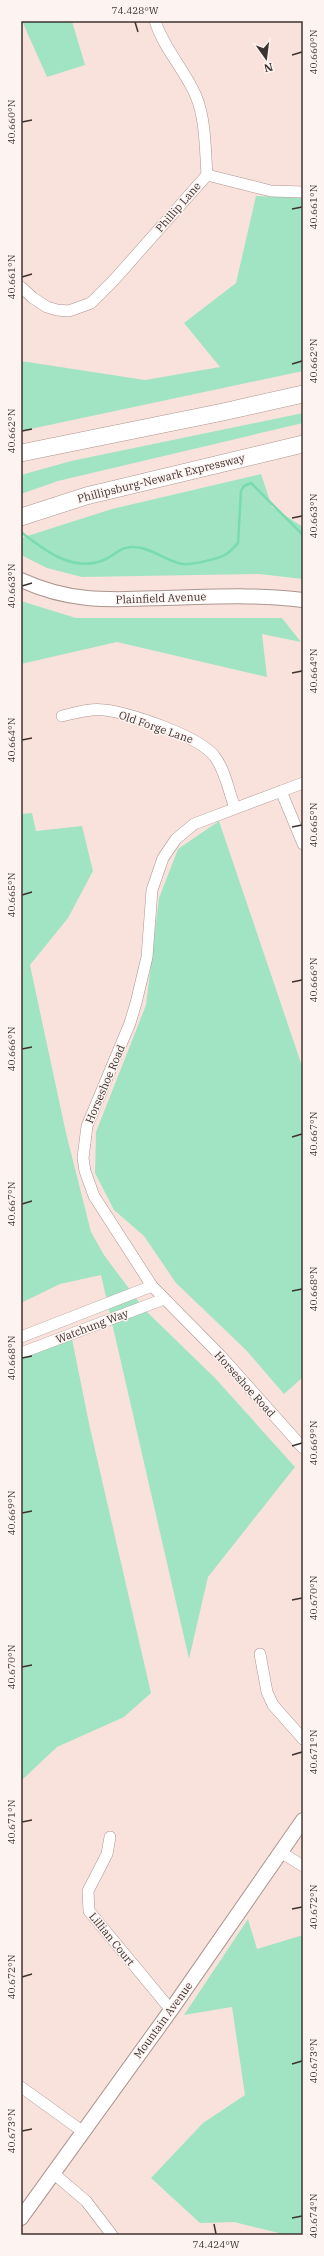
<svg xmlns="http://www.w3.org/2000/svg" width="324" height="2256" viewBox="0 0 324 2256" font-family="'IBM Plex Serif',serif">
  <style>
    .green { fill: #a1e4c4 }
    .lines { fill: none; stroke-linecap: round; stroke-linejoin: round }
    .stream { stroke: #79dbaf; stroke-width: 2.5 }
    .minor-casing { stroke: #ab958f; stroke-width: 12 }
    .major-casing { stroke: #ab958f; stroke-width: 16 }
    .highway-casing { stroke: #ab958f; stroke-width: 18 }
    .minor { stroke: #fff; stroke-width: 11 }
    .major { stroke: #fff; stroke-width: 14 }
    .highway { stroke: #fff; stroke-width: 17 }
    .ticks { fill: none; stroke: #3d3331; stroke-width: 1.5 }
    .labels { text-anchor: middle; stroke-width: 3; stroke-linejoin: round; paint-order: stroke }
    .street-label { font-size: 11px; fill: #3d3331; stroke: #fdf3f0 }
    .neatline { fill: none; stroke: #3d3331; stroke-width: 1.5 }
    .ticks-label { font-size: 10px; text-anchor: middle; fill: #3d3331 }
  </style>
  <rect width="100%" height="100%" fill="#fae2dc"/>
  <!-- green -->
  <g class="green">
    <polygon points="22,21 72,21 85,65 47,77"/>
    <polygon points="256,196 303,198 303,371 21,431 21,361 145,380 220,367 184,323 236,283"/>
    <polygon points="303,413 303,423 58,481 21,494 21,475 71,461"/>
    <polygon points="261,474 272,507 303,527 303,579 259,574 82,577 47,568 21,555 21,538 112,509"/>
    <polygon points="21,601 76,618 282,618 301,642 262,634 267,677 117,642 21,664"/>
    <polygon points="32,813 36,831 82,826 93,871 68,918 30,965 66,1133 91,1232 104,1255 145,1310 215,1378 295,1467 208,1577 189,1659 101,1275 60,1284 21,1303 21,814"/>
    <polygon points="219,821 303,1069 303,1377 284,1394 246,1350 176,1283 144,1236 114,1210 95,1173 96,1132 146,1005 159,898 178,849"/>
    <polygon points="72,1339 90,1428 151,1693 124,1717 57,1747 21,1781 21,1357"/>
    <polygon points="248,1919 257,1949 303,1935 303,2235 280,2235 279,2233 234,2222 200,2223 151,2178 203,2123 245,2095 232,2007 184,2015"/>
  </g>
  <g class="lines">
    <!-- stream -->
    <path class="stream" d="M21,532C45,551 75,574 106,559C116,554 122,546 134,547C151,547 167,562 183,564C191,565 218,559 225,555C230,552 234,547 238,543L241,491L244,486L251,483L303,535"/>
    <defs>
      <g id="minor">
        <polyline points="207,175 271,191 303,192"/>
        <path d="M21,287L33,298L47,307L57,310L69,311L91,303L114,280L207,175C205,149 206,121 196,96C185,70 164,49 155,21"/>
        <path d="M62,716C75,713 90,708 104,710C130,713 200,736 215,757C225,770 229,792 235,808"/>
        <polyline points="303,783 194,824 176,839 163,858 152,890 147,957 136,1003 130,1023 87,1126 83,1158 85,1171 94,1196 152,1286 220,1355 303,1448"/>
        <polyline points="281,791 303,844"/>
        <polyline points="21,1337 152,1286"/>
        <polyline points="21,1353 164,1299"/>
        <polyline points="260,1654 267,1692 273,1705 303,1739"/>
        <polyline points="110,1837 107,1854 88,1891 89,1911 171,2010"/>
        <polyline points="282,1853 303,1866"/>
        <polyline points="21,2087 82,2131"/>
        <polyline points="53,2173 86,2201 112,2235"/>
      </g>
      <g id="major">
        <path d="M21,580C71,603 110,600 164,598C210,597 256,594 303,600"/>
        <polyline points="21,2218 171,2010 303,1820"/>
      </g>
      <g id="highway">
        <polyline points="21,453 223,412 303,394"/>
        <polyline points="21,517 86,496 303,444"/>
      </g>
    </defs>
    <!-- minor casing -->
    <use href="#minor" class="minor-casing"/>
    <!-- major casing -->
    <use href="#major" class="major-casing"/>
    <!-- highway casing -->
    <use href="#highway" class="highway-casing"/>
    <!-- minor -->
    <use href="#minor" class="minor"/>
    <!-- major -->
    <use href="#major" class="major"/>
    <!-- highway -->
    <use href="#highway" class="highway"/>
  </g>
  <!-- ticks -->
  <path class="ticks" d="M135,22L138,32M292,55L302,52M22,122L32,120M292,209L302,207M22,277L32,274M292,364L302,361M22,431L32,429M292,518L302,516M22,586L32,583M292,673L302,671M22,740L32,738M292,827L302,825M22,895L32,892M292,982L302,980M22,1049L32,1047M292,1137L302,1134M22,1204L32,1201M292,1291L302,1289M22,1358L32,1356M292,1446L302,1443M22,1513L32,1511M292,1600L302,1598M22,1667L32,1665M292,1755L302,1752M22,1822L32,1820M292,1909L302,1907M22,1977L32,1974M292,2064L302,2061M22,2131L32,2129M292,2218L302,2216M214,2224L216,2234"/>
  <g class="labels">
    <!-- street labels -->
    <g class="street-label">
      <text transform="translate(178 207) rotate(-49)" y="4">Phillip Lane</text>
      <text transform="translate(161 478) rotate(-14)" y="4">Phillipsburg-Newark Expressway</text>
      <text transform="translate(161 598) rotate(-2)" y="4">Plainfield Avenue</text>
      <text transform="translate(156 727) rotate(19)" y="4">Old Forge Lane</text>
      <text transform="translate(105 1084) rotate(-67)" y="4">Horseshoe Road</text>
      <text transform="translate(92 1326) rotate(-21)" y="4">Watchung Way</text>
      <text transform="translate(245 1384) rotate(48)" y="4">Horseshoe Road</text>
      <text transform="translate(112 1939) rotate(51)" y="4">Lillian Court</text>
      <text transform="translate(163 2020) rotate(-54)" y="4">Mountain Avenue</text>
    </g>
  </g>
  <!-- border -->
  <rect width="324" height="2256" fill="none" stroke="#fdf3f0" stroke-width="44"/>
  <!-- north arrow -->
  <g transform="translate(266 58) rotate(166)" stroke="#fdf3f0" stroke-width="3" paint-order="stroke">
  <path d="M0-3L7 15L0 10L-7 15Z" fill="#3d3331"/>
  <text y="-6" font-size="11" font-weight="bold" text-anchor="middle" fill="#3d3331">N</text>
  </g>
  <rect x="22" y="22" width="280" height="2212" class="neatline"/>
  <g class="ticks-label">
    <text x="135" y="14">74.428°W</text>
    <text transform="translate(313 52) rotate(-90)" y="4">40.660°N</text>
    <text transform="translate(11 122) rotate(-90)" y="4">40.660°N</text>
    <text transform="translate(313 207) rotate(-90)" y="4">40.661°N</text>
    <text transform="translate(11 277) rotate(-90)" y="4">40.661°N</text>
    <text transform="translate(313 361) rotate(-90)" y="4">40.662°N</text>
    <text transform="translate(11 431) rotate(-90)" y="4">40.662°N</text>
    <text transform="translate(313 516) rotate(-90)" y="4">40.663°N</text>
    <text transform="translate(11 586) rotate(-90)" y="4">40.663°N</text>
    <text transform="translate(313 671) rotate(-90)" y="4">40.664°N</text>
    <text transform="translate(11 740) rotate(-90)" y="4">40.664°N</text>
    <text transform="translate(313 825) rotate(-90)" y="4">40.665°N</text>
    <text transform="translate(11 895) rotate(-90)" y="4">40.665°N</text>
    <text transform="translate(313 980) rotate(-90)" y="4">40.666°N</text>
    <text transform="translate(11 1049) rotate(-90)" y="4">40.666°N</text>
    <text transform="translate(313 1134) rotate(-90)" y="4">40.667°N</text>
    <text transform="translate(11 1204) rotate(-90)" y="4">40.667°N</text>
    <text transform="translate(313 1289) rotate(-90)" y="4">40.668°N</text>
    <text transform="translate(11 1358) rotate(-90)" y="4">40.668°N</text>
    <text transform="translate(313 1443) rotate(-90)" y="4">40.669°N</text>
    <text transform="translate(11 1513) rotate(-90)" y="4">40.669°N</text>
    <text transform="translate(313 1598) rotate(-90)" y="4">40.670°N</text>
    <text transform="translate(11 1667) rotate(-90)" y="4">40.670°N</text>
    <text transform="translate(313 1752) rotate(-90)" y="4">40.671°N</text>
    <text transform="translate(11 1822) rotate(-90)" y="4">40.671°N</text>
    <text transform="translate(313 1907) rotate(-90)" y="4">40.672°N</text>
    <text transform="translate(11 1977) rotate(-90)" y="4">40.672°N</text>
    <text transform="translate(313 2061) rotate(-90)" y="4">40.673°N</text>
    <text transform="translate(11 2131) rotate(-90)" y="4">40.673°N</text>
    <text transform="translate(313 2216) rotate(-90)" y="4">40.674°N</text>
    <text x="216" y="2248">74.424°W</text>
  </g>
</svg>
